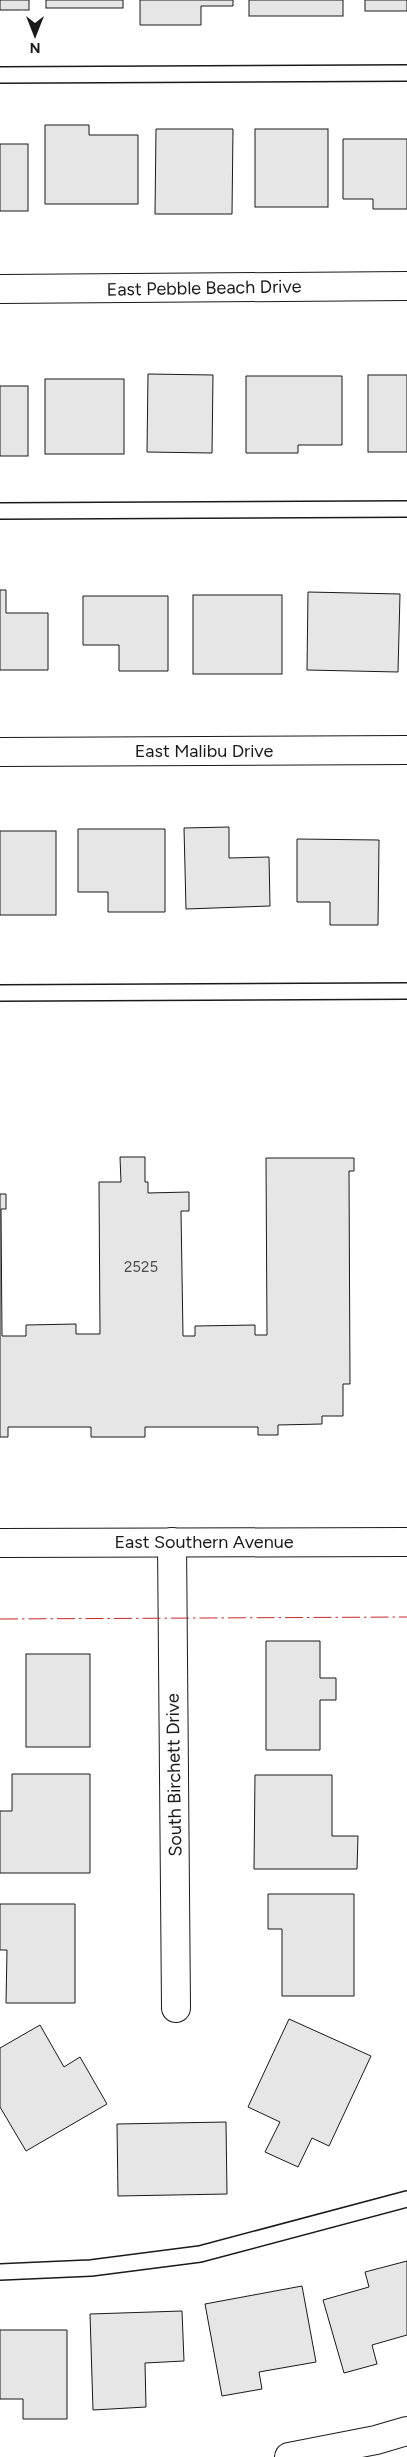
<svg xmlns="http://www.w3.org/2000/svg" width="407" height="2457" viewBox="0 0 407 2457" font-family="Figtree,sans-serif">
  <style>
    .building { fill: #e6e6e6; stroke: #1a1a1a }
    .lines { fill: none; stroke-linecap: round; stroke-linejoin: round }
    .lane-casing { stroke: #1a1a1a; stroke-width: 18 }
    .street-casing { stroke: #1a1a1a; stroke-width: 30 }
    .secondary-casing { stroke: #1a1a1a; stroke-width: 30 }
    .lane { stroke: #fff; stroke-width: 15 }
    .street { stroke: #fff; stroke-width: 28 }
    .secondary { stroke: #fff; stroke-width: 28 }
    .power { stroke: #c62828; stroke-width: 1; stroke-dasharray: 18 4 2.5 4; stroke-linecap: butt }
    .labels { text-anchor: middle; stroke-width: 4; stroke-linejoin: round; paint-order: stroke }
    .number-label { font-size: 15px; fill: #4d4d4d }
    .street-label { font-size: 18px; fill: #1a1a1a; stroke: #fff }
  </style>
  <rect width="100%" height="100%" fill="#fff"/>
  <!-- building -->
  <g class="building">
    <rect x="0" y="0" width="29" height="10"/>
    <rect x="46" y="0" width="77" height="8"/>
    <polygon points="140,0 233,0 233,6 201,6 201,25 140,25"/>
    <rect x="249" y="0" width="94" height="16"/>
    <rect x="365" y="0" width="42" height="11"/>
    <polygon points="45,125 89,125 89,135 138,135 138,204 45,204"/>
    <polygon points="156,129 233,129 232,214 155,214"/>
    <rect x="255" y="129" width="73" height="78"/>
    <polygon points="343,139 407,139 407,209 373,209 373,199 343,199"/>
    <rect x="0" y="144" width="28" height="67"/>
    <polygon points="148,374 213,375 212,453 147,452"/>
    <rect x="368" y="375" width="39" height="77"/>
    <polygon points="246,376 342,376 342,445 298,445 298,453 246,453"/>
    <rect x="45" y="379" width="79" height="75"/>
    <rect x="0" y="386" width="28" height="70"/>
    <polygon points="0,590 6,590 6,613 48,613 48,670 0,670"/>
    <polygon points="308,592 400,594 398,672 307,670"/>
    <rect x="193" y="595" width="89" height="79"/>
    <polygon points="83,596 168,596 168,671 119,671 119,645 83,645"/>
    <polygon points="229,827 229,858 269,857 270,906 186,909 184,828"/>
    <polygon points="78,829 165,829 165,912 108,912 108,892 78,892"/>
    <rect x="0" y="831" width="56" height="84"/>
    <polygon points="297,839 379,840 378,925 330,925 330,902 297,902"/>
    <polygon points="120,1157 145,1157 145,1182 148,1182 148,1193 189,1192 189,1211 181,1211 183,1336 195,1336 195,1326 255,1325 255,1335 267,1335 266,1158 354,1158 354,1171 349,1171 350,1384 343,1384 343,1416 322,1416 322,1424 278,1425 278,1435 258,1435 258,1427 145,1427 145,1437 91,1437 91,1427 8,1427 8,1437 0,1437 0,1194 6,1194 6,1209 1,1209 2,1336 26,1336 26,1325 76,1324 76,1334 100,1334 99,1182 121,1182"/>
    <polygon points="266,1641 320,1641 320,1678 336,1678 336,1700 320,1700 320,1750 266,1750"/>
    <rect x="26" y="1654" width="64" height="93"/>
    <polygon points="12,1774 90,1774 90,1873 0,1873 0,1811 12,1811"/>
    <polygon points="255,1775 332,1775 332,1836 358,1836 357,1869 254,1869"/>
    <polygon points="268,1894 354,1894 354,1996 282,1996 282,1929 268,1929"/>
    <polygon points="0,1904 75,1904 75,2003 6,2003 7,1950 0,1950"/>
    <polygon points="289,2019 371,2056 329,2146 312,2138 298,2167 265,2152 280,2122 248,2107"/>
    <polygon points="40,2025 64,2067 80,2057 107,2104 26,2151 0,2107 0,2048"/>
    <polygon points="226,2122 227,2194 118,2196 117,2124"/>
    <polygon points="407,2261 407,2335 372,2345 377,2364 344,2373 323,2300 369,2287 365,2272"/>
    <polygon points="302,2286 316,2362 259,2372 262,2389 222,2396 205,2304"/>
    <polygon points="182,2311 184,2361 145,2363 146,2407 93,2410 90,2314"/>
    <polygon points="0,2330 67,2330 67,2419 23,2419 23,2399 0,2399"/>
  </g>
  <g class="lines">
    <defs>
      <g id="lane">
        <polyline points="0,75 407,73"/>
        <polyline points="0,511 407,509"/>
        <polyline points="0,993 407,991"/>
        <polyline points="0,2272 91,2268 200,2254 407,2199"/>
      </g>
      <g id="street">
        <polyline points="0,289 407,286"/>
        <polyline points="0,752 407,750"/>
        <polyline points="172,1542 176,2008"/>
        <polyline points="289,2457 376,2440 407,2431"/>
      </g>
      <polyline id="secondary" points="0,1543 407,1542"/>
    </defs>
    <!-- lane casing -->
    <use href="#lane" class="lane-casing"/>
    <!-- street casing -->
    <use href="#street" class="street-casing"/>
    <!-- secondary casing -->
    <use href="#secondary" class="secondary-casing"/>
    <!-- lane -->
    <use href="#lane" class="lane"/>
    <!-- street -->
    <use href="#street" class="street"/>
    <!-- secondary -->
    <use href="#secondary" class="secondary"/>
    <!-- power -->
    <polyline class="power" points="0,1619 407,1617"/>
  </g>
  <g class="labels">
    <!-- number labels -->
    <g class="number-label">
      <text x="141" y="1272">2525</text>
    </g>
    <!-- street labels -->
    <g class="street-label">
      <text transform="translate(204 288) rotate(-1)" y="6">East Pebble Beach Drive</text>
      <text x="204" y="757">East Malibu Drive</text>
      <text x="204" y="1548">East Southern Avenue</text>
      <text transform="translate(174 1775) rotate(-91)" y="6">South Birchett Drive</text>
    </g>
  </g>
  <!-- north arrow -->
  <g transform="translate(35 35) rotate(180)" stroke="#ffffff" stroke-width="4" paint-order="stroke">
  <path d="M0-4L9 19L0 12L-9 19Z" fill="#1a1a1a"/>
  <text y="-8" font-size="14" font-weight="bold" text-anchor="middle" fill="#1a1a1a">N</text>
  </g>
</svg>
